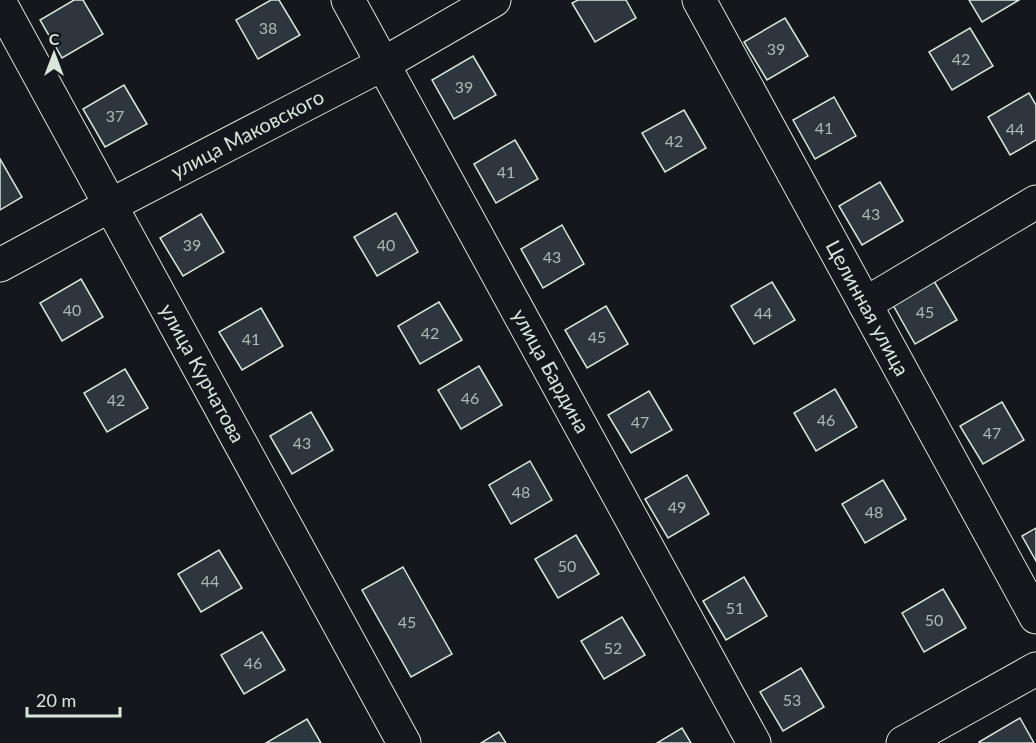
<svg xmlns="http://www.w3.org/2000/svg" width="1036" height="743" viewBox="0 0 1036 743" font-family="Lato,sans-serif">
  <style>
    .building { fill: #2c363c; stroke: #d8e6dc; stroke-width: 1.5 }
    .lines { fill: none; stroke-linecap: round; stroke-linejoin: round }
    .minor-casing { stroke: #d8e6dc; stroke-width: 35 }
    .minor { stroke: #14181c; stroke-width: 33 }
    .labels { text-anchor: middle; stroke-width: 4.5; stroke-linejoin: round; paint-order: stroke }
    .number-label { font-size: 16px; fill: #adbab4 }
    .street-label { font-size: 20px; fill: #d8e6dc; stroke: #14181c }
  </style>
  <rect width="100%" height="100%" fill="#14181c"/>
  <!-- building -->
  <g class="building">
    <polygon points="74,0 83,0 103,34 62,58 40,20"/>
    <polygon points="271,0 279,0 300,35 258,59 236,20"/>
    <polygon points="578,0 626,0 636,18 595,42 572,3"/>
    <polygon points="969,0 1019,0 982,22"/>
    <polygon points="785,18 808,56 767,80 744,42"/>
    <polygon points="970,28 993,66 952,90 929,52"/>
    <polygon points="473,56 496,95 454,119 432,80"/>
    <polygon points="124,85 147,124 105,147 83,109"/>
    <polygon points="1029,93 1036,105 1036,140 1010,155 988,117"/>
    <polygon points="834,97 856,136 815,159 793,120"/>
    <polygon points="684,110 706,148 665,172 642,133"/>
    <polygon points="515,140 538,179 496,203 474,164"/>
    <polygon points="0,159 22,197 0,210"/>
    <polygon points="880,182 903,221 862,245 839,206"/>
    <polygon points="396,213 418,252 377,276 354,237"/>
    <polygon points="201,214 224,252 183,276 160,238"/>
    <polygon points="562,225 584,264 543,288 521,249"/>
    <polygon points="81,279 103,317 62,341 40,303"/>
    <polygon points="934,281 957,320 915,344 893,305"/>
    <polygon points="772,282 795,320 754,344 731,306"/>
    <polygon points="439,302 462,340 420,364 398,326"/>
    <polygon points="606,306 628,344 587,368 565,330"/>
    <polygon points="261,308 283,346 242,370 219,332"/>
    <polygon points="479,366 502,405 461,429 438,390"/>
    <polygon points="125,369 148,408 107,432 84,393"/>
    <polygon points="835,389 857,427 816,451 794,413"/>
    <polygon points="649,391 672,430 631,453 608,415"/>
    <polygon points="1002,402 1024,440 983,464 960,426"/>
    <polygon points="311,412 333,450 292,474 270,436"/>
    <polygon points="530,461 552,500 511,524 489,485"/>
    <polygon points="687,475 709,514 668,538 645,499"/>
    <polygon points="883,480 906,519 865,543 842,504"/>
    <polygon points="1036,528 1036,561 1022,536"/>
    <polygon points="576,535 599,574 558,598 535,559"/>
    <polygon points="219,550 242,588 201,612 178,574"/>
    <polygon points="403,567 452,654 411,677 362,590"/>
    <polygon points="744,577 767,616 726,640 703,601"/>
    <polygon points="943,589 966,628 924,652 902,613"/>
    <polygon points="622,617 645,655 604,679 581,641"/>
    <polygon points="262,632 285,670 244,694 221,655"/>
    <polygon points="801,668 824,707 783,731 760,692"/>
    <polygon points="1020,718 1034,743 979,743 979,742"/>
    <polygon points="307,719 321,743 266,743"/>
    <polygon points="682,728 691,743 657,743"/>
    <polygon points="499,732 506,743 481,743"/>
  </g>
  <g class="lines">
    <defs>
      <g id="minor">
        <path id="s1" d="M348,0L754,743"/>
        <path id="s2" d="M699,0L1036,617"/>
        <path id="s3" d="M0,3L404,743"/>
        <path id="s4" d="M0,265L111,205L383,64L494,0"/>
        <polyline points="865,304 1036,202"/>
        <polyline points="903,743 1036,669"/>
      </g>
    </defs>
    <!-- minor casing -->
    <use href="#minor" class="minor-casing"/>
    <!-- minor -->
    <use href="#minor" class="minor"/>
  </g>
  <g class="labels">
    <!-- number labels -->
    <g class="number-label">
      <text x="268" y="34">38</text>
      <text x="776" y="55">39</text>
      <text x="961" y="65">42</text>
      <text x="464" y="93">39</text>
      <text x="115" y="122">37</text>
      <text x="824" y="134">41</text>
      <text x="1015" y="135">44</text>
      <text x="674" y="147">42</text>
      <text x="506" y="178">41</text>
      <text x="871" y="220">43</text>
      <text x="192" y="251">39</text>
      <text x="386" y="251">40</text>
      <text x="552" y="263">43</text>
      <text x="72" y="316">40</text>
      <text x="925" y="318">45</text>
      <text x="763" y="319">44</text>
      <text x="430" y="339">42</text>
      <text x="597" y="343">45</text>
      <text x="251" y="345">41</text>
      <text x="470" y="404">46</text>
      <text x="116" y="406">42</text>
      <text x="826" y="426">46</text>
      <text x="640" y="428">47</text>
      <text x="992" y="439">47</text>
      <text x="302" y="449">43</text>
      <text x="521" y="498">48</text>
      <text x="677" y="513">49</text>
      <text x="874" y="518">48</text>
      <text x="567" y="572">50</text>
      <text x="210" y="587">44</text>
      <text x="735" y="614">51</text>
      <text x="934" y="626">50</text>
      <text x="407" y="628">45</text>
      <text x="613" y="654">52</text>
      <text x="253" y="669">46</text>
      <text x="792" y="706">53</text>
    </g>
    <!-- street labels -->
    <g class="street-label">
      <text dy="7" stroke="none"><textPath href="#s4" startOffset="280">улица Маковского</textPath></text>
      <text dy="7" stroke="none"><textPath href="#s2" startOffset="351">Целинная улица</textPath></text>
      <text dy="7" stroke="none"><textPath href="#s1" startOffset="423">улица Бардина</textPath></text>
      <text dy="7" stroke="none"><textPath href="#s3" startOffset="422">улица Курчатова</textPath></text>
    </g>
  </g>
  <!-- north arrow -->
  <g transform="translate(54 54)" stroke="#14181c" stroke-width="4.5" paint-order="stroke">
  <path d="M0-4.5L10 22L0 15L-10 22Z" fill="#d8e6dc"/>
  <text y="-9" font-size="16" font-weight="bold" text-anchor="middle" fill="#d8e6dc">С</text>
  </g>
  <!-- scale -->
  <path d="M27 707v9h93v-9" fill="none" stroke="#d8e6dc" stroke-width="3"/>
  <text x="36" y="707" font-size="18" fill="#d8e6dc" stroke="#14181c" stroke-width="4.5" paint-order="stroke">20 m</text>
</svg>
